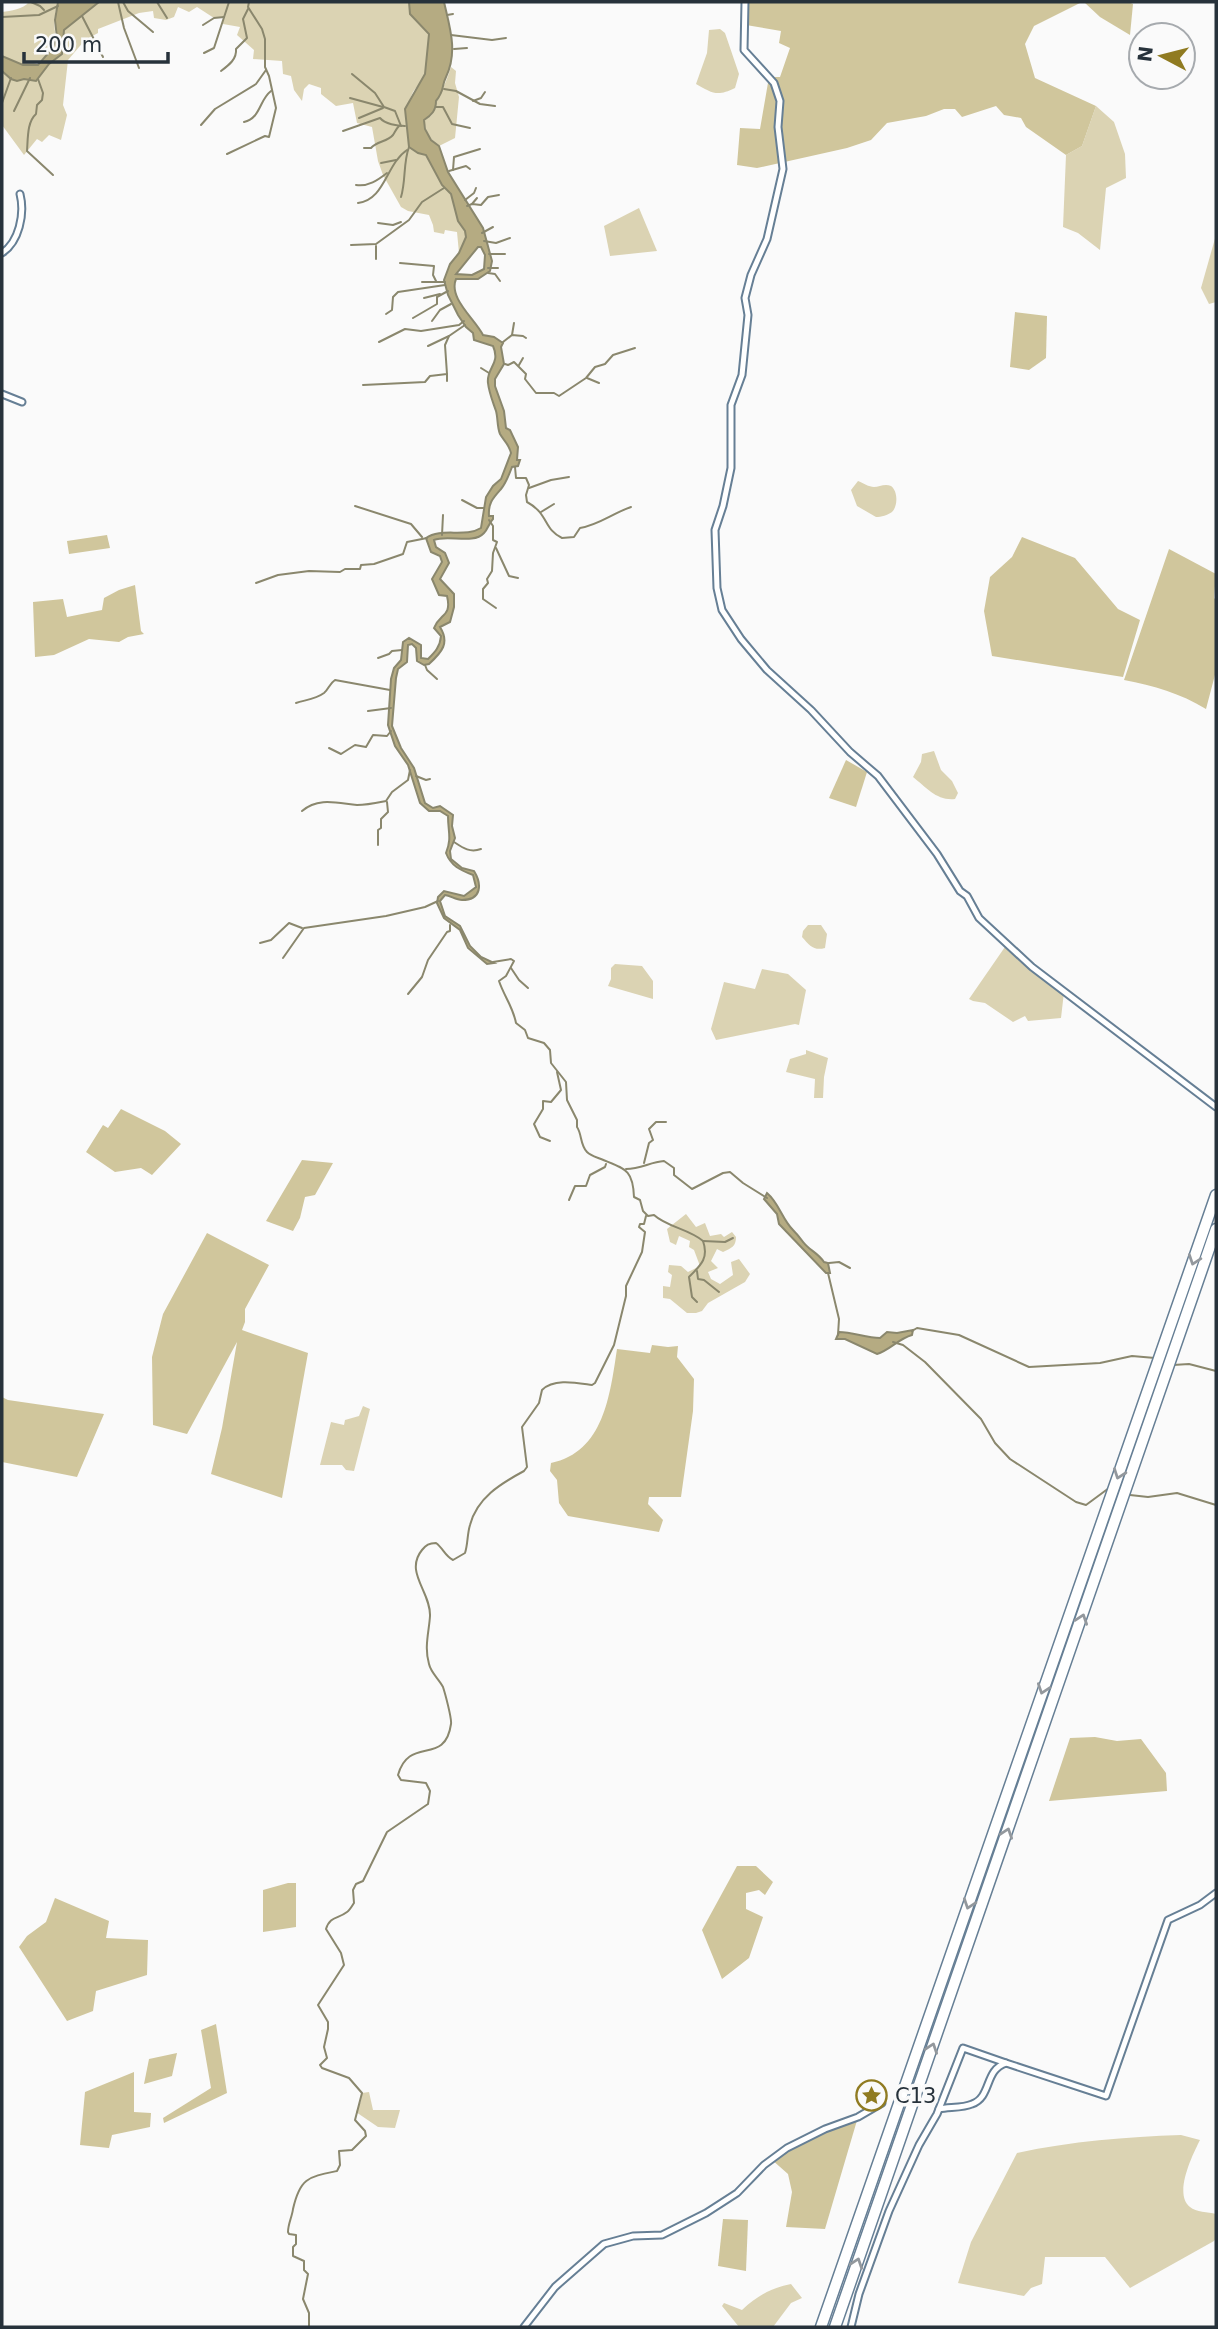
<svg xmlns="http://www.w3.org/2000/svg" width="1218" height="2329" viewBox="0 0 1218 2329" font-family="'DejaVu Sans',sans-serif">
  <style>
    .green { fill: #dbd3b3 }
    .forest { fill: #d0c69c }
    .water { fill: #b5ab82; stroke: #8a876d; stroke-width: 2; fill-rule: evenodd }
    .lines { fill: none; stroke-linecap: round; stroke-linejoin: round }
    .stream { stroke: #8a876d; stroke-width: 2 }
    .minor-casing { stroke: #667f95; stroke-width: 9 }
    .trunk-casing { stroke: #667f95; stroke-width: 13 }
    .minor { stroke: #fff; stroke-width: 5 }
    .trunk { stroke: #fff; stroke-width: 10 }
    .oneway { stroke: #93989d }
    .labels { text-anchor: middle; stroke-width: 7; stroke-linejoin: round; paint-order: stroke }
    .poi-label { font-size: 21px; fill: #27323b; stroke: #fafafa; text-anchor: start }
  </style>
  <rect width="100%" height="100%" fill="#fafafa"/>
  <!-- green -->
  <g class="green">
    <path d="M29,2H58C55,13 52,27 57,38C43,65 30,74 2,56V12C11,11 23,9 29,2Z"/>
    <path d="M99,2H409L411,14L429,34C429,43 427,65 425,73C423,80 417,86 413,92C404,110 406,128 409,146L418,153L426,155L442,185L451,194L458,221L465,231L466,237L459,253L457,232L445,230L444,234L434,232L433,225L429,215L408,211L401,207L383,175L378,161L372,127L357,123L353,103L336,106L321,94V88L309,84L304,89L302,101L294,90L291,76L283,74L282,61L253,59L254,50L237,35L240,27L223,24V17L214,18L197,7L189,12L178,7L174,17L166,20L154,18L153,11L139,13L98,29V33L85,40L68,60L63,105L67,115L61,140L49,135L42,142L37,139L24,155L2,125V71L7,76L36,81L49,64L61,54L64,30Z"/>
    <path d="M720,29L725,33L739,74L735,88C717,97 712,93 696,84L707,53L709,30Z"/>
    <path d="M451,67L456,71L455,83L459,97L455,138L439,146C429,139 426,132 424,120L431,116C437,99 446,84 451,67Z"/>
    <polygon points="1096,106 1114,122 1125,154 1126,178 1106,188 1100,250 1078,233 1063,227 1066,155 1082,146"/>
    <polygon points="639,208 657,251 610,256 604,226"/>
    <polygon points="1216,235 1216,302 1209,304 1201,288"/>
    <path d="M858,481C863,483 869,487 874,487C879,487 885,483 891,486C898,491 898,506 892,512C888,515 881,517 876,517L857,506L851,490Z"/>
    <path d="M934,751L941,770L952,781L958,793L955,799C937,801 927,788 913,777L921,762L922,754Z"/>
    <path d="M808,925H821L827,934L825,948C814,951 810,946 802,937L803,931Z"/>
    <polygon points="1007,944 1064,992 1061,1018 1028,1021 1025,1016 1013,1022 985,1003 973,1001 969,999"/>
    <polygon points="615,964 642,966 653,981 653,999 608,986 611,979 611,968"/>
    <polygon points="762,969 788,974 806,990 799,1025 795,1024 716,1040 711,1029 724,982 755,989"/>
    <polygon points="806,1050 828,1058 824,1077 823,1098 814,1098 815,1079 786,1072 790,1059 806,1054"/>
    <path d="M686,1214L696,1227L705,1223L710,1236L721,1234L724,1237L732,1232L736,1237C736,1246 732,1248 723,1252L717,1249L711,1261L718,1268L708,1272L711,1279L720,1284L733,1275L731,1262L739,1259L750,1274L745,1282L708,1303L702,1311L696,1313H687L670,1299L663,1298V1286L670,1287L672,1275L668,1272L669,1265L681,1266L688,1272L700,1266L694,1250L689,1247L690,1241L679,1236L676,1245L670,1242L667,1229Z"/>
    <polygon points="363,1406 370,1409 354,1471 346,1470 342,1465 320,1465 331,1422 344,1425 345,1420 359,1416"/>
    <polygon points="369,2092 373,2110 400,2110 395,2128 378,2127 356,2112 361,2101 362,2093"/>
    <path d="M1181,2135L1200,2140C1193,2154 1173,2194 1190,2207C1196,2212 1208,2212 1216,2214V2238L1214,2241L1130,2288L1105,2257H1045L1042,2284L1031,2288L1024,2296L958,2283L971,2242L1017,2153C1072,2141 1126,2137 1181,2135Z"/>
    <path d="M791,2284L802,2298L791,2303L773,2327H739L722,2306L724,2303L742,2310C757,2296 771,2288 791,2284Z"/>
  </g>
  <!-- forest -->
  <g class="forest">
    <polygon points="745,2 1082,2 1034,26 1025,44 1035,78 1096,106 1082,146 1066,155 1026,127 1021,118 1004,115 996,106 962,117 955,109 944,109 926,116 887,123 871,140 847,148 757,168 737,165 740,128 760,129 769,77 780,77 790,48 779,43 781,31 746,25"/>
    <polygon points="1084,2 1128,2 1133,4 1130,35 1100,17"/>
    <polygon points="1015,312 1047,316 1046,358 1029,370 1010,367"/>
    <polygon points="107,535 110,548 69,554 67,541"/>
    <polygon points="1022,537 1075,558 1118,609 1140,620 1123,677 992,656 984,611 990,577 1012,557"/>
    <path d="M1169,549L1216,574L1214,598L1216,600V671L1206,709C1180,693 1154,686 1124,680Z"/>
    <polygon points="135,585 141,631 144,634 128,637 119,642 89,639 54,655 35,657 33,602 63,599 67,617 102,610 104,598 119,590"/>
    <polygon points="846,760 867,772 856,807 829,798"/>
    <polygon points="121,1109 165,1131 181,1144 152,1175 141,1168 115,1172 86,1152 103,1125 108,1128"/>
    <polygon points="302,1160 333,1163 315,1195 305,1197 300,1218 293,1231 266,1221"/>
    <polygon points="207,1233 269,1265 245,1309 245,1322 242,1330 308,1353 282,1498 211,1474 222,1428 237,1342 187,1434 153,1425 152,1357 163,1314"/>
    <path d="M652,1345L668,1347L678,1346L677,1357L694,1379L693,1411L681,1497H649L648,1504L663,1520L659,1532L568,1516L559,1503L557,1480L550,1471L551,1463C604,1452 610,1395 617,1349L650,1353Z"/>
    <polygon points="2,1397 8,1400 104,1414 77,1477 2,1462"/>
    <polygon points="1095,1737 1117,1741 1141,1739 1166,1773 1167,1791 1049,1801 1070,1738"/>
    <polygon points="737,1866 756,1866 773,1882 765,1895 759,1890 746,1893 746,1909 763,1917 749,1958 722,1979 702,1930"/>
    <polygon points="288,1883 296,1883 296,1927 263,1932 263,1890"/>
    <polygon points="55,1898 109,1921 106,1938 148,1940 147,1975 96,1991 93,2011 67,2021 19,1947 27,1936 46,1922"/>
    <polygon points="216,2024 227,2093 164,2123 163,2118 211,2088 201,2030"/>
    <polygon points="177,2053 172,2076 144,2084 149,2059"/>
    <polygon points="134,2072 134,2112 151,2113 150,2127 112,2135 109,2148 80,2145 85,2092"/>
    <polygon points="858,2117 825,2229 786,2227 792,2192 788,2174 771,2159 787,2148"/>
    <polygon points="723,2219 748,2220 746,2271 718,2266"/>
  </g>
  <!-- water -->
  <g class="water">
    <polygon points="58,2 99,2 64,30 62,54 49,64 36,81 24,79 17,81 11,79 2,71 2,56 23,65 38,65 51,50 57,38 55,20"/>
    <path d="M409,2H444C450,28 458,52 446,77C441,87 445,90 436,101C436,110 432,115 424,120L425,129L431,140L439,146L448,172L483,228L492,261L490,271L478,279H456C448,298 475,319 483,335L494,337L503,343L501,347L504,364L495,379V386L504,411L506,428L510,430L518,447L517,460H520L518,466L512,467C509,475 506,483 501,489C493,498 488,503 489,516H493V519C489,523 488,529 484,533C473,545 448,534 434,540L436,547L445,553L449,563L440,579L454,594V607L450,622L440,627C450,643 442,652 429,664L424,665L417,661L416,648L412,644L408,645L407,662L398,669L396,678L392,726L401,748L414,768L425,803L433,808L440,806L453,815L452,826L455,838L450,851L451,859L462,868L474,871C482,884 482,900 462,900C456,900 451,896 445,895L440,901L445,916L460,926L470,946L481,957L494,963L487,964L468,948L460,930L444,918L437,903L438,897L444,891L464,896L476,887L473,875C460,870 451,866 446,853C452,838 448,832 448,816L440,811H429L420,803L408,765L395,746L388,725L391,679L394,668L401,660L403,642L409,638L421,645V658L428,659C435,652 440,647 441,636L434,628C440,613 452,617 447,596L439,595L432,579L442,562L440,556L431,552L426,538C441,527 465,538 481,528L486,497L493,486L501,479L511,453C509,444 504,441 500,434C497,427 498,418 496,411C493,402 489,393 488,383C486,368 501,364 493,346L474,340L473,333L466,327L458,315L448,295L444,280L450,264L459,253L466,237L465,231L458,221L451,194L442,185L426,155L418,153L409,147L405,109L425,74L429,34L410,14ZM478,247H481L485,255L484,269L472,275L456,274Z"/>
    <path d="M767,1193C779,1203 782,1219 793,1230C797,1234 800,1238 804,1243C809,1250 817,1252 824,1262L828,1263L830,1273H826L779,1224L777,1214L764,1199Z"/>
    <path d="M913,1330L912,1335C898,1339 890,1350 877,1354L845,1339H836L839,1332C853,1332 866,1338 880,1338L887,1332L897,1333Z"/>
  </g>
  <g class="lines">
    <!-- stream -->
    <g class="stream">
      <polyline points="31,2 40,6 44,10"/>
      <polyline points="118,2 124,28 139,68"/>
      <polyline points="123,2 128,11 153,32"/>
      <polyline points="157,2 167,18"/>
      <polyline points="447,15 453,14"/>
      <polyline points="82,16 103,57"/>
      <polyline points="2,17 39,15 58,6"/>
      <polyline points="203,25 214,18 224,17"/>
      <polyline points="451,35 492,40 506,38"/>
      <polyline points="454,49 467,48"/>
      <polyline points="204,53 214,48 229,2"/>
      <path d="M221,71C229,65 237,59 236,49L247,38L243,19L248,9"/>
      <polyline points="352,74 375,93 384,107 395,111 401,126"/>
      <path d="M38,79L43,93L42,100L37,105L36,114C27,122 28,138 27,151L53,175"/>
      <polyline points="444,89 456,91 480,104 495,106"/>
      <polyline points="350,98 383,107"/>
      <polyline points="473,101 481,98 485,92"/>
      <polyline points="2,103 11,78"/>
      <polyline points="436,107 443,107 452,124 470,128"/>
      <polyline points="14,111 30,78"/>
      <polyline points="359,118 383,108"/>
      <path d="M244,122C261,118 259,100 271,91"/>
      <polyline points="201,125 215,109 256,84 266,70"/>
      <path d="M343,131L380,118C385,124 397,126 405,126"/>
      <path d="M364,148H371C377,141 387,142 393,135C395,132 396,129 399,126"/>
      <polyline points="227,154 265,136 269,137 276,108 269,76 265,67 265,39 262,29 248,7 249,2"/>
      <polyline points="381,163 396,160"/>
      <polyline points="453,170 454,157 480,149"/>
      <polyline points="449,171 466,166 470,169"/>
      <path d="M356,185C368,187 378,180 387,173"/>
      <path d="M401,197C406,181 403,163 409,147"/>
      <polyline points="465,200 474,193 476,188"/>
      <path d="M358,203C385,200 386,164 407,150"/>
      <polyline points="472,204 477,198"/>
      <polyline points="467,206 472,204 481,205 488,197 499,195"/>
      <polyline points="378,223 393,225 401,222"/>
      <polyline points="482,233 493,227"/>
      <polyline points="484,241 496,243 510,238"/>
      <polyline points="351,245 376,244 409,220 422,202 444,188"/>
      <polyline points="489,254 505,254"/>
      <polyline points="376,259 376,246"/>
      <polyline points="400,263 434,266 433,275 436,281"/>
      <polyline points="488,268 498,268"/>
      <polyline points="488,273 495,274 500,281"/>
      <polyline points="422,282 445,282"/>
      <polyline points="424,298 440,294"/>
      <polyline points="386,314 392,310 393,297 398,292 445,285"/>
      <polyline points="413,318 437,304 437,297 448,291"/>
      <polyline points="432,321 440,310 451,304"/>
      <polyline points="512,335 514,323"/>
      <polyline points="379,342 405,329 421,331 459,325 464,321"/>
      <polyline points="503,342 512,335 523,336 526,338"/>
      <polyline points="428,346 449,336"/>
      <polyline points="505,364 508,365 514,362 526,374 525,379 536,393 554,393 559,396 586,378 595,367 605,364 613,355 635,348"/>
      <polyline points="519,365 523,358"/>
      <polyline points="481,368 489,373"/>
      <polyline points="587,378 599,383"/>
      <polyline points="447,381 447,374"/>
      <polyline points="363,385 425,382 430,376 447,374 445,345 449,336 465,325"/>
      <path d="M515,467L516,478H526L529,485L526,495L527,502C549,514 543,529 562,538L574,537L580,528C599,525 613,513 631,507"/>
      <polyline points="529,488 551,480 569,477"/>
      <polyline points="462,500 477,508 484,508"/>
      <polyline points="355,506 411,524 422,537"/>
      <polyline points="541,512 554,504"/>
      <polyline points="489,520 493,526 493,540 497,542 493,553 492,571 487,579 488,583 483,589 483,599 496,608"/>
      <polyline points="442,535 443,515"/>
      <polyline points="496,548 509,576 518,578"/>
      <polyline points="256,583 278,575 309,571 340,572 345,569 360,569 361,565 374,564 403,554 407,542 427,538"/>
      <polyline points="378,658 389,654 392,651 402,650"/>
      <polyline points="425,665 427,670 437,679"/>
      <path d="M296,703C305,700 316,699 324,693C329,689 329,684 335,680L390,690"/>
      <polyline points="368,711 391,708"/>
      <polyline points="329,748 341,754 355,745 366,747 373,735 387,736 391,731"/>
      <polyline points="416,776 426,780 430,779"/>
      <path d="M302,811C318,797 337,803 357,805C367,805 376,803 386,801L392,792L408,780L410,770"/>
      <path d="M454,842C463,848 470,853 481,849"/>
      <polyline points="378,845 378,830 381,828 381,819 388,812 387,802"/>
      <polyline points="260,943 271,940 289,923 302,928"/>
      <polyline points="283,958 304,928 386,916 425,907 438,901"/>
      <path d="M493,962L511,959L514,961L506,976L499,981C504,996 513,1007 516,1023L525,1030L528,1038L544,1043L550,1050L551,1063L566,1082L567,1100L577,1120V1127C582,1134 580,1145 587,1152C591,1156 596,1157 601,1159C625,1169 633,1169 634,1197L640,1200L643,1211L648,1216L654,1215C667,1227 689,1229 703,1241C709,1258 701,1265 689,1277L692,1297L697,1302"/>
      <polyline points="511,968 519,980 528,988"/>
      <polyline points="408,994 422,977 428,960 447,932 450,931 450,925"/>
      <polyline points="550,1141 540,1137 534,1124 543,1109 543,1101 551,1102 561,1090 557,1072"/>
      <polyline points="644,1163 649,1143 653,1140 649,1129 656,1122 666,1122"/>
      <path d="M626,1169C641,1169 650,1162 664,1161L674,1168V1175L692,1189L723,1173L730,1172L743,1183L767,1198"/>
      <polyline points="569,1200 575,1186 586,1186 590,1175 605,1167 606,1164"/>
      <polyline points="703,1241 725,1242 733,1238"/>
      <polyline points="829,1263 839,1262 850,1268"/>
      <polyline points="697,1271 698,1279 704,1280 719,1292"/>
      <polyline points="828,1273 839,1319 838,1335"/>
      <polyline points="912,1331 917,1328 959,1335 1029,1367 1100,1363 1132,1356 1155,1358"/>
      <polyline points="893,1342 903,1345 925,1362 981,1419 995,1443 1010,1459 1076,1502 1086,1505 1109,1488"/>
      <polyline points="1173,1365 1189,1364 1216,1371"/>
      <polyline points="1130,1495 1148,1497 1177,1493 1216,1505"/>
      <path d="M309,2327V2313L303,2299L308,2274L304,2270V2261L293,2256V2247L296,2244V2235L289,2234L288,2232C288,2224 292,2217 293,2209C300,2178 308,2177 337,2171L340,2165L339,2151L352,2150L366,2136L365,2131L355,2120L362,2093L349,2078L322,2068L320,2065L327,2058L324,2047L328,2029V2022L318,2005L344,1965L341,1953L326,1929C330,1916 338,1919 347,1912C350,1910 352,1906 354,1903L353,1890L356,1884L363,1881L387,1832L428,1804L430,1791L426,1783L401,1780L398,1775C409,1735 445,1767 451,1724C452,1719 445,1693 443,1687C439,1679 431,1673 429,1664C424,1647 429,1632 430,1616C431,1592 404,1572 422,1550C426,1545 429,1543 436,1543C443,1548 445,1556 453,1560L465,1553C468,1544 467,1535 470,1525C477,1498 500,1484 524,1471L527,1467L522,1427L539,1403L542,1390C554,1378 577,1383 592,1385L595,1383L614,1345L626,1296V1286L642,1252L645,1232L639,1227L640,1224H644L646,1216"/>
    </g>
    <defs>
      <g id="minor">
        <polyline points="745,2 744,50 774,83 780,101 778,127 783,169 767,239 751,275 745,298 748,315 742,375 731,405 731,468 723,506 715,530 717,588 722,610 741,639 767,670 811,710 850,752 878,776 937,854 960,891 967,896 979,918 1032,967 1216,1107"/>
        <path d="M2,253C19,242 25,214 20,194"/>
        <polyline points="2,394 22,402"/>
        <path d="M939,2109C949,2107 963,2108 972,2104C992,2097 984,2070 1006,2063L1106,2096L1168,1920L1200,1905L1216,1893"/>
        <polyline points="524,2327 555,2287 604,2244 633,2236 662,2235 706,2213 737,2193 764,2165 787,2148 825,2129 858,2117 882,2103"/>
        <polyline points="851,2327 859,2294 889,2211 919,2145 937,2114 963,2048 1006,2063"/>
      </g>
      <g id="trunk">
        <polyline points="821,2327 1216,1195"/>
        <polyline points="835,2327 1216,1229"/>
      </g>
    </defs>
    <!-- minor casing -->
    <use href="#minor" class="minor-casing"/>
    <!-- trunk casing -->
    <use href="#trunk" class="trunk-casing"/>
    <!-- minor -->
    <use href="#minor" class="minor"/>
    <!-- trunk -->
    <use href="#trunk" class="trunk"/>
  </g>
  <!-- one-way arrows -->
  <defs><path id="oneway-chevron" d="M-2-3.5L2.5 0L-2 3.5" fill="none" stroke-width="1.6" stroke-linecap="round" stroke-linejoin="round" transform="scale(1.75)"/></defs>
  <g class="oneway">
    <use href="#oneway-chevron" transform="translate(1194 1260) rotate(109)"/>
    <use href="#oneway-chevron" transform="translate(1119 1474) rotate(110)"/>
    <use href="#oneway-chevron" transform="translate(1082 1619) rotate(-71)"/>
    <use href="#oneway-chevron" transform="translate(1043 1689) rotate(109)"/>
    <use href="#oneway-chevron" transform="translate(1007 1833) rotate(-71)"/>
    <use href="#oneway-chevron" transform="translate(969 1904) rotate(109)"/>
    <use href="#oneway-chevron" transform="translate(932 2048) rotate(-71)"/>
    <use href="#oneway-chevron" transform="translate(857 2263) rotate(-71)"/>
  </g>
  <!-- icons -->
  <defs>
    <symbol id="sight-ring" viewBox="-11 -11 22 22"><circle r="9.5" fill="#fafafa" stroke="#907b21" stroke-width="1.5"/><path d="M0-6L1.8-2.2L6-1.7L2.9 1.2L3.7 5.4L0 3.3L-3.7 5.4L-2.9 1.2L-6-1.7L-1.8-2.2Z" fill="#907b21"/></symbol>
  </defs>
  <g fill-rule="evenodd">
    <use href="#sight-ring" x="854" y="2078" width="35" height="35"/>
  </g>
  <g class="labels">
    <!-- poi labels -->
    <g class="poi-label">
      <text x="895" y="2103">C13</text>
    </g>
  </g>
  <!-- border -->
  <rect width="1218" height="2329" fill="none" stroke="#27323b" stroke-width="7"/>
  <!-- north arrow -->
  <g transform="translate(1162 56) rotate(277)"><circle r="33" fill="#fafafa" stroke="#a6aaae" stroke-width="2"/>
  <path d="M0-5L12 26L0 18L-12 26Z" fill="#907b21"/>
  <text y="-10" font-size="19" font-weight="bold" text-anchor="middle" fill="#27323b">N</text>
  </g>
  <!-- scale -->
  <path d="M24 52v10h144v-10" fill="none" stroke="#27323b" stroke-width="3.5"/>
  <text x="35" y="52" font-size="21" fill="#27323b" stroke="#fafafa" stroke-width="5" paint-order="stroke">200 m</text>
</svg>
